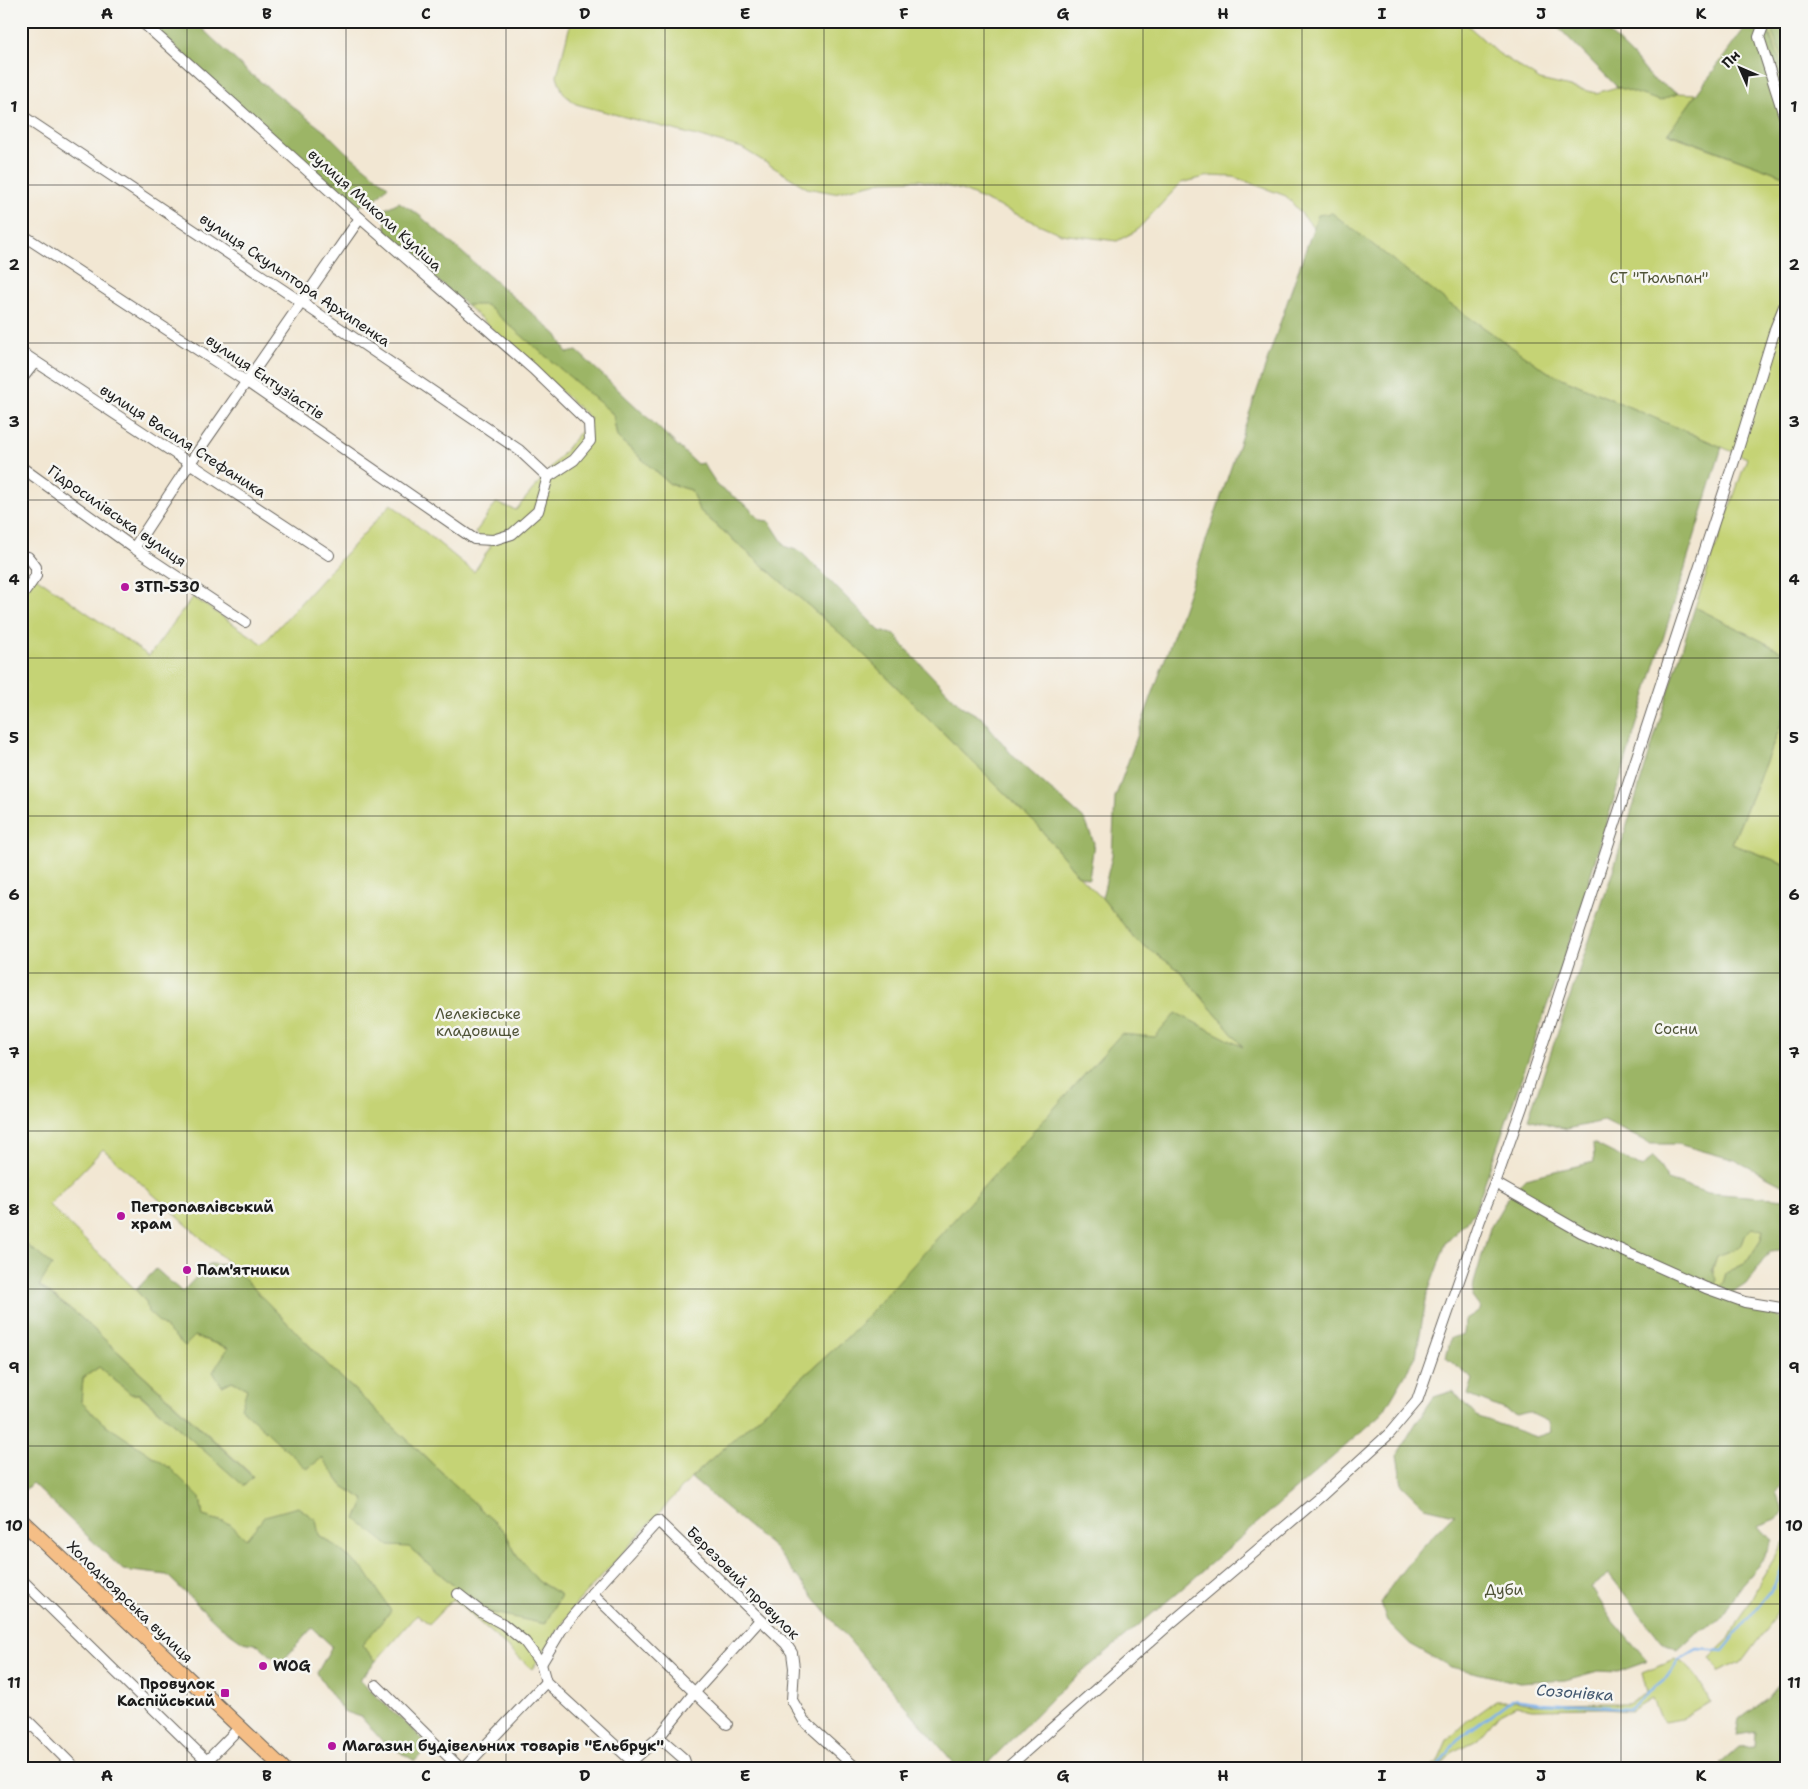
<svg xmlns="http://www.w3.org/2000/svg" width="1808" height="1789" viewBox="0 0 1808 1789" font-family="'Shantell Sans',sans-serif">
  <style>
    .green { fill: #c5d375; stroke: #707848; fill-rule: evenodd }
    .forest { fill: #9cb566; stroke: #5c6841; fill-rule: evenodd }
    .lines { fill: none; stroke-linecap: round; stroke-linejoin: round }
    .stream { stroke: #7eb3ec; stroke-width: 2.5 }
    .minor-casing { stroke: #67635c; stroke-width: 12 }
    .major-casing { stroke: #67635c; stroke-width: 16 }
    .minor { stroke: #fff; stroke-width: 10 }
    .major { stroke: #f5be86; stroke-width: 14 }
    .grid { fill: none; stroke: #1c1c1c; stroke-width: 1; stroke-opacity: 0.55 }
    .poi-dot { fill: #b5179e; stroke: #f6f6f2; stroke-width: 2 }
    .labels { text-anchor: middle; stroke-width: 5; stroke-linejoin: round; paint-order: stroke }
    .street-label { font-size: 15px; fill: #1c1c1c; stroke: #f6f6f2 }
    .park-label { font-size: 15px; fill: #4f5337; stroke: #f6f6f2 }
    .poi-label { font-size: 15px; font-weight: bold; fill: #1c1c1c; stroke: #f6f6f2; text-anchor: start }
    .water-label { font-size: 16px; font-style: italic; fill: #43586f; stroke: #f6f6f2 }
    .neatline { fill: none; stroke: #1c1c1c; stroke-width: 2 }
    .grid-label { font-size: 16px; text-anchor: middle; font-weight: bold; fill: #1c1c1c }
  </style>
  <rect width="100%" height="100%" fill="#f6f6f2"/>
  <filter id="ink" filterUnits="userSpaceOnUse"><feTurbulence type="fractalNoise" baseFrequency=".02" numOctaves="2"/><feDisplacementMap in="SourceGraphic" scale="10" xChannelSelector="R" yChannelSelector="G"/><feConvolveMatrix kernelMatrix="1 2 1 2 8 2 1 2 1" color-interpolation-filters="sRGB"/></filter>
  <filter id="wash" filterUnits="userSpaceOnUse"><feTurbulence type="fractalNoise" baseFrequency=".0096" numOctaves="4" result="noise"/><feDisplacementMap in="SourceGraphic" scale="20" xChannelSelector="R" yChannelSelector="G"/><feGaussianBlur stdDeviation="1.12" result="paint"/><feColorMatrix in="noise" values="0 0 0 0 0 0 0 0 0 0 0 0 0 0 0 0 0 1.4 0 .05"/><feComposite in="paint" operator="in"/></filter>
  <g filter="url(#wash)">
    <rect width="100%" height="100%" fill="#f2e7d3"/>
    <!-- green -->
    <g class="green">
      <polygon points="571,21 1463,21 1498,53 1540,80 1596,93 1617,87 1674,96 1678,93 1696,94 1669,134 1787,177 1787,654 1695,607 1747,458 1548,372 1318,216 1314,228 1286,196 1234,177 1209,176 1181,183 1136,231 1117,241 1061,234 962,190 919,180 882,181 834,193 807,188 742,148 576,104 563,93 557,76"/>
      <polygon points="1772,21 1787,21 1787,78 1768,31"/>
      <path d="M486,304L613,414L617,437L670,484L691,490L699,510L856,647L1039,827L1078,875L1102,898L1136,940L1179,970L1244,1048L1155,1037L852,1333L691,1478L575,1605L532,1669L453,1599L429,1624L417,1614L376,1661L362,1645L338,1548L319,1535L246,1540L230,1524L203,1516L200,1498L103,1423L81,1402L83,1378L99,1367L131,1394H139L244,1485L253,1476L77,1314L39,1285L51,1265L21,1240V577L26,570L149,656L193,597L263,644L391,504L474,572L491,546L475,533L496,503L516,510L591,419L466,305ZM103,1149L231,1265L330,1367L505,1532L517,1556L538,1581L561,1595L545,1623L483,1611L409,1547L365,1500L343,1486L322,1457L307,1469L247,1389L232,1381L222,1386L228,1348L194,1336L185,1346L136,1290L49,1205Z"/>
      <polygon points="1787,710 1787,865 1732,844"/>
      <path d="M1752,1228L1763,1230L1761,1240L1746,1263L1726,1273L1723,1284L1718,1288C1710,1279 1713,1267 1717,1256L1740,1247L1744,1236Z"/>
      <polygon points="1787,1537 1787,1593 1773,1619 1741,1662 1719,1672 1709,1658 1731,1637 1760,1582"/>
      <path d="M1675,1659C1692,1665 1703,1686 1710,1702L1681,1719L1665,1722L1659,1716L1652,1698L1632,1710L1604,1708L1533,1709L1516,1706L1497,1716L1477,1740L1453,1752L1438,1768H1430L1437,1763L1447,1740L1467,1721L1495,1701H1513L1532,1704L1628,1703L1647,1692L1642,1672Z"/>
    </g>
    <!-- forest -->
    <g class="forest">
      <polygon points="147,21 194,21 248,72 328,134 346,152 388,186 373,202 361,205 356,209"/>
      <polygon points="1552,21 1597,21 1635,58 1651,78 1678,93 1660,101 1617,87"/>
      <polygon points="1750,21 1758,21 1768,31 1787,78 1787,177 1668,133"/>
      <polygon points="1776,21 1787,21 1787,68 1772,33"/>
      <polygon points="399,202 419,215 557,335 567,353 577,351 697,464 703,463 718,486 746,505 761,520 769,521 786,547 800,551 880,631 896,635 906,649 961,706 982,718 1013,756 1085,820 1094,843 1089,879 1078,875 1039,827 856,647 699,510 691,490 670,484 617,437 613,414 486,305 466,305 413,259 386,233 385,209"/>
      <polygon points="1332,213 1447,302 1548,372 1722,447 1573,932 1474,1213 1446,1243 1427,1295 1416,1356 1382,1414 1177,1593 1055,1695 983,1768 958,1768 828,1615 774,1548 691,1478 852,1333 1121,1034 1155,1037 1176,1013 1243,1047 1179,970 1136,940 1102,898 1112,856 1115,798 1179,620 1292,288 1318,215"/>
      <polygon points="1695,607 1787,654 1787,710 1732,844 1787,865 1787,1187 1735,1160 1678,1144 1651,1144 1604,1121 1567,1129 1528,1119 1610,880"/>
      <path d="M1593,1143L1643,1168L1653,1156L1668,1180L1708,1193L1787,1199V1249L1770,1251L1746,1284L1731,1294L1767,1310L1781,1319L1787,1320V1479L1775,1492L1783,1513L1779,1518L1757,1526L1762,1532L1773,1540L1762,1561L1741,1585L1722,1619L1697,1632L1678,1650L1661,1641L1609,1574L1591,1587L1610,1617L1648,1661L1618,1672L1598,1671L1565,1680L1520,1683L1451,1667L1410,1644L1387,1621L1380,1603C1402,1568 1425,1543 1454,1514L1425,1507L1402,1485L1397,1455L1416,1423L1434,1397L1453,1391L1476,1416L1536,1437L1551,1432L1549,1422L1528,1412L1517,1415L1468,1395L1473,1379L1446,1358L1451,1338L1464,1334L1465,1320L1481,1309L1472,1297L1474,1283L1490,1228L1507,1199L1525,1178L1594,1162ZM1752,1228L1763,1230L1761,1240L1746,1263L1726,1273L1723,1283L1718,1288L1715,1284L1716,1278L1712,1270L1717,1256L1740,1247L1744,1236Z"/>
      <polygon points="21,1240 52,1265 39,1286 77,1314 253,1477 244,1486 140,1394 131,1394 99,1367 83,1378 81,1402 103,1423 170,1468 200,1498 203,1516 230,1524 246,1539 265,1516 298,1507 316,1520 319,1535 338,1548 366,1572 391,1611 362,1645 376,1661 359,1680 430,1746 415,1761 383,1742 361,1717 343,1711 317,1673 332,1646 312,1628 280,1664 259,1645 243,1642 220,1626 167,1575 123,1570 32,1483 25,1490 21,1487"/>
      <polygon points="209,1264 231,1265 330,1367 505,1532 517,1556 538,1581 561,1595 545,1624 483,1611 409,1547 389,1546 356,1519 365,1500 343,1486 322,1458 307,1469 241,1408 247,1389 232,1381 222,1386 213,1372 228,1348 195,1336 185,1346 148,1312 146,1302 136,1290 156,1269 182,1292"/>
      <polygon points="1787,1675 1787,1768 1724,1768 1720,1764 1739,1747 1755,1746 1756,1732 1737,1735 1740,1719 1768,1698"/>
    </g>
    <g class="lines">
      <!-- stream -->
      <polyline class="stream" points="1436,1768 1457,1740 1512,1699 1542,1703 1630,1708 1667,1678 1679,1660 1697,1649 1723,1651 1773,1588 1787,1557"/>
    </g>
  </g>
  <g filter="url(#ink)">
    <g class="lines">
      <defs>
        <g id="minor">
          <polyline points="1765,21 1759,37 1787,125"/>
          <polyline points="21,115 301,302 519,450 548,477"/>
          <polyline points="21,234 247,382 474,539 493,540 512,534 538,511 548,477 574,460 590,441 589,423 533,369 360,218 141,21"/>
          <polyline points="21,352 329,555"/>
          <polyline points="21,380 35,362"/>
          <polyline points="21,467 134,548 245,622"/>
          <polyline points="134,548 190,463 360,218"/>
          <polyline points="21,556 28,557 36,567 36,576 21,597"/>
          <polyline points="1495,1183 1581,1232 1706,1288 1745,1302 1787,1309"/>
          <polyline points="21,1579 214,1768"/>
          <polyline points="592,1593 727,1724"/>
          <polyline points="458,1594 481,1612 503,1624 525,1642 541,1664 546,1682 632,1761 659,1737 695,1692 760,1620"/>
          <polyline points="541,1664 562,1629 592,1593 658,1521 786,1644 792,1653 794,1668 792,1700 804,1721 856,1768"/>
          <polyline points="376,1685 460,1768"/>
          <polyline points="21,1714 75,1768"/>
          <polyline points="659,1737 684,1759 687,1768"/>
          <polyline points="200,1768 239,1728"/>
          <polyline points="464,1768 546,1682"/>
          <polyline points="1007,1768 1171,1623 1320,1497 1390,1433 1417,1401 1480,1220 1495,1183 1522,1107 1739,446 1775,329 1787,299"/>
        </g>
        <polyline id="major" points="21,1520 283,1768"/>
      </defs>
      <!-- minor casing -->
      <use href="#minor" class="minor-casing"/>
      <!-- major casing -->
      <use href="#major" class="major-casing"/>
      <!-- minor -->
      <use href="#minor" class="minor"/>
      <!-- major -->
      <use href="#major" class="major"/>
    </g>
  </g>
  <!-- grid -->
  <path class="grid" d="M187,21V1768M346,21V1768M506,21V1768M665,21V1768M824,21V1768M984,21V1768M1143,21V1768M1302,21V1768M1462,21V1768M1621,21V1768M21,185H1787M21,343H1787M21,500H1787M21,658H1787M21,816H1787M21,973H1787M21,1131H1787M21,1289H1787M21,1446H1787M21,1604H1787"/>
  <!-- markers -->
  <g class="poi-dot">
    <circle cx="125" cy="587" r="5"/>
    <circle cx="121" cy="1216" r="5"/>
    <circle cx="187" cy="1270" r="5"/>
    <circle cx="263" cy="1666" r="5"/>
    <rect x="220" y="1688" width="10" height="10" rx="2.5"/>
    <circle cx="332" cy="1746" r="5"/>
  </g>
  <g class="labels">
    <!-- street labels -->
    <g class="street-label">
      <text transform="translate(375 210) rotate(42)" y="5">вулиця Миколи Куліша</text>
      <text transform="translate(295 280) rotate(34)" y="5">вулиця Скульптора Архипенка</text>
      <text transform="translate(265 377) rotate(34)" y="5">вулиця Ентузіастів</text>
      <text transform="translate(183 441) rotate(33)" y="5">вулиця Василя Стефаника</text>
      <text transform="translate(117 516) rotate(35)" y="5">Гідросилівська вулиця</text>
      <text transform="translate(743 1583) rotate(45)" y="5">Березовий провулок</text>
      <text transform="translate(130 1602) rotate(44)" y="5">Холодноярська вулиця</text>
    </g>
    <!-- park labels -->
    <g class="park-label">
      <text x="1659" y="283">СТ "Тюльпан"</text>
      <text x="478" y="1019">Лелеківське<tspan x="478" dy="17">кладовище</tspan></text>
      <text x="1676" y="1034">Сосни</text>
      <text x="1504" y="1595">Дуби</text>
    </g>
    <!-- poi labels -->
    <g class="poi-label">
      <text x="135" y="592">ЗТП-530</text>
      <text x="131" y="1212">Петропавлівський<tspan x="131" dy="17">храм</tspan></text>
      <text x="197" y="1275">Пам'ятники</text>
      <text x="273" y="1671">WOG</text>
      <text x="215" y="1689" text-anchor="end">Провулок<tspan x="215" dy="17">Каспійський</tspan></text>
      <text x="342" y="1751">Магазин будівельних товарів "Ельбрук"</text>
    </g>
    <!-- water labels -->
    <g class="water-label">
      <text transform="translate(1575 1692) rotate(4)" y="6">Созонівка</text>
    </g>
  </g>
  <!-- margin -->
  <rect width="1808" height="1789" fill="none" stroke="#f6f6f2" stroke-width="55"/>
  <!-- north arrow -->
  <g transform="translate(1740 68) rotate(315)" stroke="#f6f6f2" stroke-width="4" paint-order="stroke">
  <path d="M0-4L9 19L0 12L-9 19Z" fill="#1c1c1c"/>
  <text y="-8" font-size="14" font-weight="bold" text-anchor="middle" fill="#1c1c1c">Пн</text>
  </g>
  <rect x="28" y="28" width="1752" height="1734" class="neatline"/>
  <g class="grid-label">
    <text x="107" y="19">A</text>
    <text x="267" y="19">B</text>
    <text x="426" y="19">C</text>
    <text x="585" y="19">D</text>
    <text x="745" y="19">E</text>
    <text x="904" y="19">F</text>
    <text x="1063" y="19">G</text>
    <text x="1223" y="19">H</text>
    <text x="1382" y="19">I</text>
    <text x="1541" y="19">J</text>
    <text x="1701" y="19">K</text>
    <text x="14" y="112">1</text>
    <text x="1794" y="112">1</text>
    <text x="14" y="270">2</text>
    <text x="1794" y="270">2</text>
    <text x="14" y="427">3</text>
    <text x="1794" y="427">3</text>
    <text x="14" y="585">4</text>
    <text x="1794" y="585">4</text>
    <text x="14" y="743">5</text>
    <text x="1794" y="743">5</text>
    <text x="14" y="900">6</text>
    <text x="1794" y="900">6</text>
    <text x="14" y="1058">7</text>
    <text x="1794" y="1058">7</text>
    <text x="14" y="1215">8</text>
    <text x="1794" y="1215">8</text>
    <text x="14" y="1373">9</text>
    <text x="1794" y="1373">9</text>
    <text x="14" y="1531">10</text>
    <text x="1794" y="1531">10</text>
    <text x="14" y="1688">11</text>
    <text x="1794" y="1688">11</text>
    <text x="107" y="1781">A</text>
    <text x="267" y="1781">B</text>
    <text x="426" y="1781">C</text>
    <text x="585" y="1781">D</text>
    <text x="745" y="1781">E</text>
    <text x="904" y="1781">F</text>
    <text x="1063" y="1781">G</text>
    <text x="1223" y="1781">H</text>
    <text x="1382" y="1781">I</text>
    <text x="1541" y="1781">J</text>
    <text x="1701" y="1781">K</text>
  </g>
</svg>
